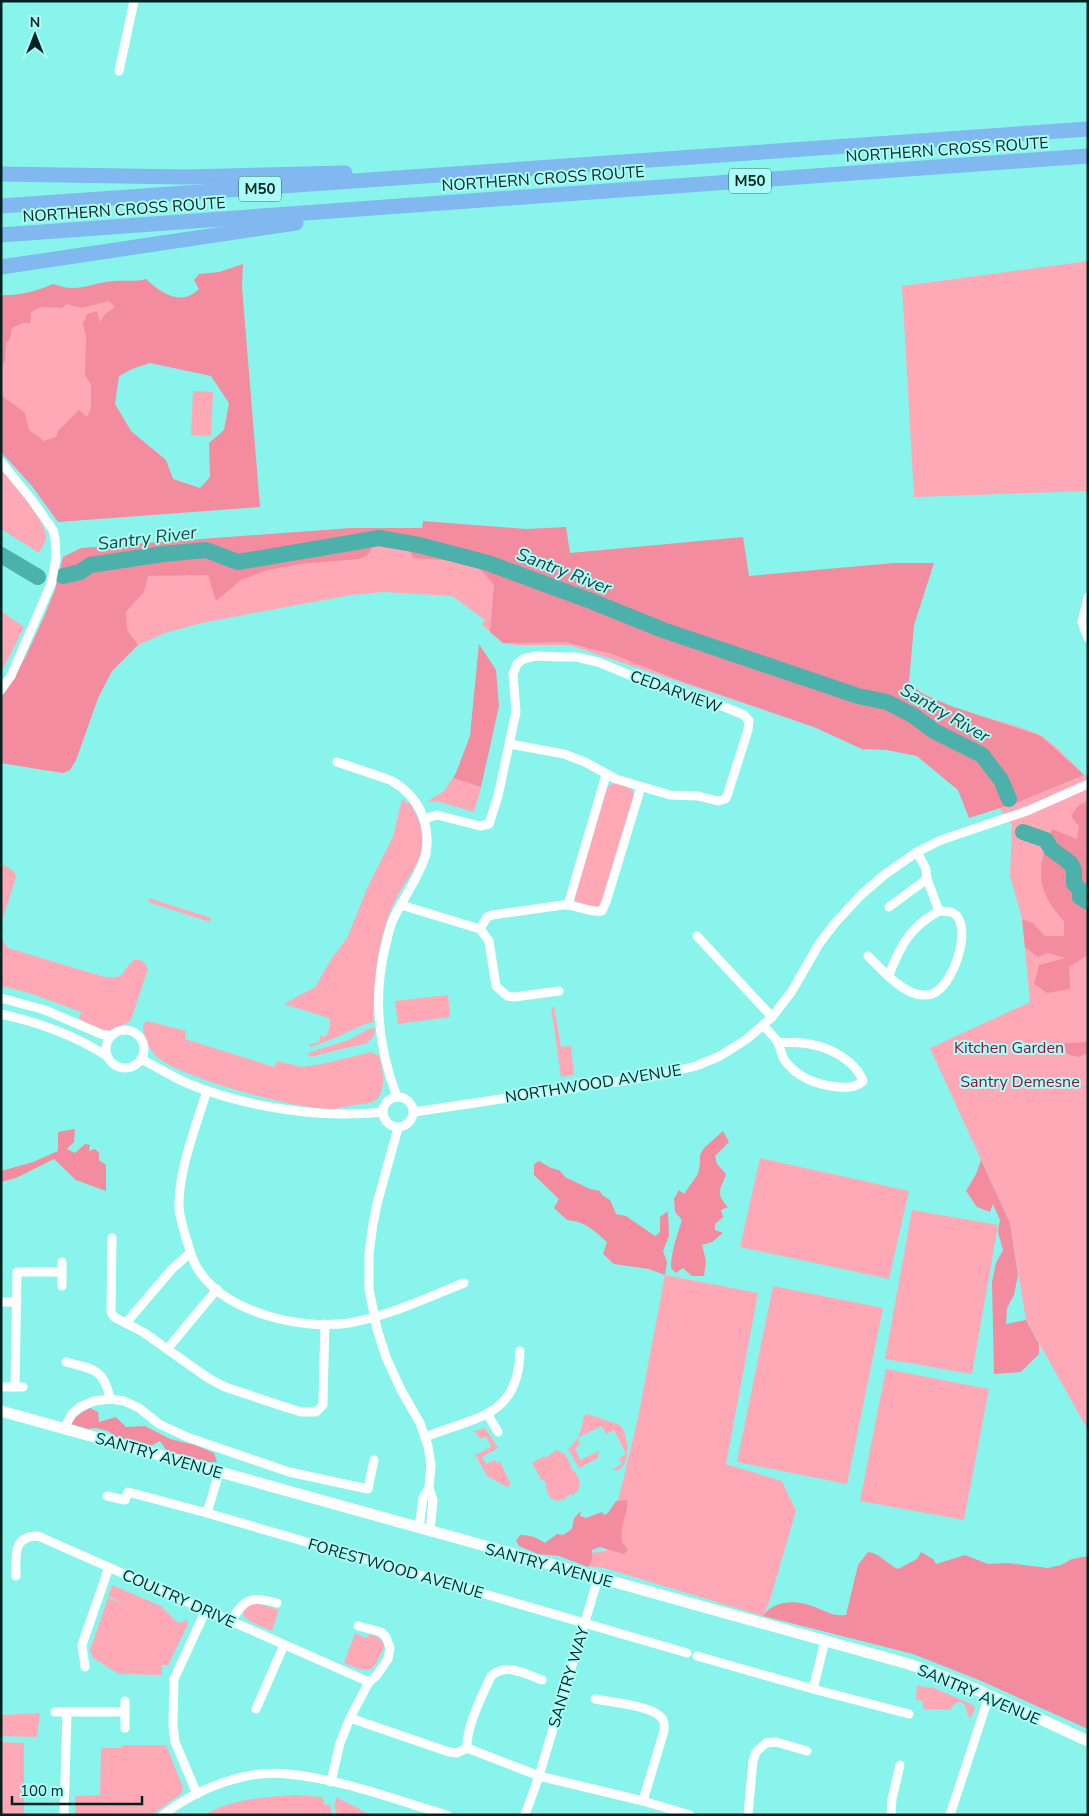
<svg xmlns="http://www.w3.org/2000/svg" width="1089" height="1816" viewBox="0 0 1089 1816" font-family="'Nunito Sans',sans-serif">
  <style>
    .green { fill: #ffa9b6 }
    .forest { fill: #f38c9e; fill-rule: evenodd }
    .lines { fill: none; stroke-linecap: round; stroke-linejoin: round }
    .river { stroke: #4bb1aa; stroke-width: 16 }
    .minor { stroke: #fff; stroke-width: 9 }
    .secondary { stroke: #fff; stroke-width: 11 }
    .motorway { stroke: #80b8ef; stroke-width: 15 }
    .labels { text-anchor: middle; stroke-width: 4; stroke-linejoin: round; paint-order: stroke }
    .shield { fill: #abfef7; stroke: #336460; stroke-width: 1 }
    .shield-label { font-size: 15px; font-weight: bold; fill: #002220 }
    .street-label { font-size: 16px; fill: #002220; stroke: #abfef7 }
    .park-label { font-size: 16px; fill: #89163a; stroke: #abfef7 }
    .water-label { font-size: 18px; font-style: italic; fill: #234340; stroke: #abfef7 }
  </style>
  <rect width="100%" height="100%" fill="#89f4ec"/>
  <!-- green -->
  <g class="green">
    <polygon points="1088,261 1088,491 914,497 902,286"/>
    <polygon points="112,294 120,301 95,393 91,422 41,453 1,412 1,323 30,299"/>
    <polygon points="193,391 213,392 211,436 191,435"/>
    <path d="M1,469C12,482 48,523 46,539C45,543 41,549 39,553L1,529Z"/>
    <path d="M352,528L909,682C938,713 1002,717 1040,735C1050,740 1079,769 1088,779V1430L1026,1320L1010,1223L930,1048L1030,1002L1022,919L1010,876L1012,825L995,802L958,790L917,756L887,750L865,749L814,727L767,711L569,645H517L503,643L481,624L485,620L452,596L384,592L351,595L243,615L198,624L165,633L138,645L112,671L98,698L76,760L70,770L63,773L1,763V698L25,658L44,617L55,590L63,557L81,548Z"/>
    <polygon points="1,611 24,627 1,673"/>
    <polygon points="453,778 481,787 474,812 440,802 428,801 444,791"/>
    <path d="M614,783C622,786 633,786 634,796L602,903L598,907C590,907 579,905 574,899L607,787Z"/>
    <path d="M402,799L407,803H410C413,810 418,817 420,824C427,850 417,864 404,885C396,897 389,913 385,927C375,958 374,989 373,1022C349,1029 334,1041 309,1047L310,1044L319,1042L320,1035L325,1037C329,1033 331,1023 329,1018L284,1004L315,987L332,958L347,938L369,884L393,837Z"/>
    <path d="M1,865C8,867 14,869 16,877L1,924Z"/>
    <polygon points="149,898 211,918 210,922 148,902"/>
    <path d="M1,938L8,948L101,976C130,981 119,969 136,959L144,962L148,969L132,1017L129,1022L109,1031L101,1030L79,1019L81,1012L29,993L1,986Z"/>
    <polygon points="448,995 450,1017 398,1024 395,1001"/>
    <polygon points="551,1007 554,1007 561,1047 571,1046 574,1075 561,1077"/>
    <path d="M147,1021L186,1031L185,1039L274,1067L277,1061L302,1067L322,1064L371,1052L379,1056C383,1068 387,1090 376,1100C370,1104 361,1104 354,1105C347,1106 341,1108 335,1109C301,1111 183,1079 157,1057C149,1050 141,1032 144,1023Z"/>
    <polygon points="375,1028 374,1036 367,1043 310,1057 308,1053 351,1039 368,1029"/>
    <polygon points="760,1158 909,1191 889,1279 740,1247"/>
    <polygon points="912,1210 998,1225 972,1374 885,1359"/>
    <polygon points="665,1275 758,1293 726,1464 782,1481 796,1511 770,1600 763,1616 604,1568 586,1566 590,1553 606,1551 638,1418"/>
    <polygon points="773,1286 883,1308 847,1484 737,1462"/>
    <polygon points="886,1369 989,1389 964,1520 860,1501"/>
    <path d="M587,1414L620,1425C629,1435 632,1466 616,1471L613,1469L622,1464L619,1458L626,1454L614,1430L606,1434L602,1426L579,1437L578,1440L580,1445L575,1448L580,1460L599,1451L598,1458L579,1468L568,1449C579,1440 582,1429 584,1415Z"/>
    <polygon points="485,1428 498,1448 482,1457 486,1464 495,1460 496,1463 500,1461 511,1485 508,1485 509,1488 487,1476 478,1460 478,1457 473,1456 491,1447 486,1436 480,1439 477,1433 472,1432"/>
    <polygon points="556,1450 565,1454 571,1465 570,1466 573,1471 574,1471 580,1481 578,1491 572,1496 571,1494 566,1497 567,1498 558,1501 551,1499 545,1487 547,1486 544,1480 542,1481 532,1463 544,1456 546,1458"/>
    <polygon points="112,1585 161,1606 178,1623 187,1620 188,1624 168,1665 162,1665 162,1675 119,1674 93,1658 90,1650 108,1598 124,1604 108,1596"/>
    <polygon points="253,1602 279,1610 272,1631 249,1621 243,1615 244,1608"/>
    <path d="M355,1633L366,1638L370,1634C377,1637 381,1638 385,1645C372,1673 373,1675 344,1663Z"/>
    <polygon points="917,1685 931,1688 932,1687 973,1705 975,1708 971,1718 968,1716 965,1705 960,1702 954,1704 950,1710 923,1709 923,1701 916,1700"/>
    <polygon points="40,1713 37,1737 1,1736 1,1715"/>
    <polygon points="1,1742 24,1743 24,1815 1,1815"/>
    <polygon points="122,1745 166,1745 183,1787 182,1793 152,1815 75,1815 75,1796 100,1795 101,1748 121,1748"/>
    <path d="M295,1795L322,1797L325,1805L330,1804L332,1815H204C232,1799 264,1797 295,1795Z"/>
    <polygon points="336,1797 371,1815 337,1815 334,1803 336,1802"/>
  </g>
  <!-- forest -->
  <g class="forest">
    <path d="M243,264L242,287L260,507L58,522L32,486L1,452V395L25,413L29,430L44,441L56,437L58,431L79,410L87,417L91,407V385L85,375L86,336L83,324L87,314L97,311L100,322L105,314L115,307L109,301L82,308L66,304L62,308L41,307L31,312L30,323H23L12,328L10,339L6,343L5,362L2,365L1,295C19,296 37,291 53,284C79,294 91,282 115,281C125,280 136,282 146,279C161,293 181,307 199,289L194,280L199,274L219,272ZM150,363L211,376L229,403L224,430L209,443L210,477L200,488L173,479L166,460L131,431L115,404L119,376L132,369Z"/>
    <polygon points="423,521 526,529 566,527 570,553 743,537 749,576 894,563 934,563 914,625 909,682 921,693 951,706 1041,736 1084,775 1016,803 969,818 958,790 917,756 887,750 865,749 864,750 814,727 678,680 612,654 565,642 503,643 490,632 494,585 474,562 413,558 408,546 372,546 368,555 359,559 300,564 268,570 241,580 216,601 208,575 148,576 144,592 126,612 127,630 138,645 112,671 98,698 76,760 70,770 63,773 1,763 1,698 25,658 44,617 55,590 63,557 81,548 352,528 422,528"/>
    <polygon points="479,644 496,670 499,706 481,787 453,778 456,773 470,736"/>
    <path d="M1088,800V955L1069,967L1070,989L1047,993L1034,984L1039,965L1066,958L1048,953L1038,957L1025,947L1022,919L1033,923L1045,936H1064V921C1034,889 1037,867 1052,829L1077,839L1079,826L1071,816L1078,806Z"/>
    <polygon points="1088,1042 1088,1053 1079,1057 1067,1054 1064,1043"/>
    <polygon points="75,1129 74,1142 67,1149 75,1153 85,1144 90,1145 89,1151 95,1149 99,1153 99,1160 106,1165 106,1191 76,1180 54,1159 16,1178 1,1182 1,1171 33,1162 58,1151 58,1132"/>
    <path d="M723,1131L729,1142L715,1156L717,1164L726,1174C721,1190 714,1192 728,1207L721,1210L723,1217L715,1224V1230L723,1233L712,1242L702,1245L706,1261L704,1276H692L683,1268L676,1273L671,1268C671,1251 677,1236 682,1220L675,1212L674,1199L679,1190L684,1194L698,1174L700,1163V1155L704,1148Z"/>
    <polygon points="981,1160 1010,1223 1018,1275 1014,1295 1007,1308 1006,1324 1026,1320 1039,1344 1039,1354 1021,1372 994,1374 992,1282 996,1263 1003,1250 998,1232 1000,1220 993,1204 990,1212 977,1207 966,1191 976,1174"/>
    <path d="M539,1161L551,1168L559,1170L565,1177L590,1189L600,1191L602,1195L610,1200L616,1214L626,1216L655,1236L660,1232V1217L668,1211L669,1236L663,1251L667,1262L665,1275L649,1269L614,1264L603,1254L607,1242C595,1231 584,1221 567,1220L554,1208L559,1199L534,1175V1164Z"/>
    <polygon points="90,1408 98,1412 99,1422 116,1417 126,1427 145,1426 170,1439 195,1445 214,1453 217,1462 207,1462 167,1451 160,1441 151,1446 116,1437 108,1431 96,1428 88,1429 72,1424 72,1421 78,1415"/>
    <path d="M627,1500C629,1513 619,1526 622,1540C622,1543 626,1547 628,1550L624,1554L600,1547L592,1550C592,1557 593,1562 588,1567L559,1556L538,1554L519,1546L516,1541L520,1535C530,1535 536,1537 545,1543L557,1534L563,1535L572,1529L574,1518L581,1511L580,1516L586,1518L602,1512L604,1515L608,1513L616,1501Z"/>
    <path d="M868,1552C881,1554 887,1564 898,1569L917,1559L921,1552L933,1559L936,1564L965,1555L988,1564L1008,1563L1048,1568L1061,1565L1072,1559L1088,1556V1729L979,1680L913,1654L763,1616C773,1601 793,1600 809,1605C823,1609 831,1617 846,1615L858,1565Z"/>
  </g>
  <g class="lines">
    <!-- river -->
    <g class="river">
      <polyline points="1,555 38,577"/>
      <polyline points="63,576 80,572 90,565 163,554 206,550 238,562 379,538 419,545 488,563 591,601 663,630 858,696 887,702 914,716 934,731 982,755 1001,780 1009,799"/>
      <polyline points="1023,832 1046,840 1051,849 1065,859 1071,864 1074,870 1074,884 1081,890 1080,897 1088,902"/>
    </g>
    <!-- minor -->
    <g class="minor">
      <polyline points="119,71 134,1"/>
      <polyline points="1,462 32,500 53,530 55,538 56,559 51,584 11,676 1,690"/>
      <polyline points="1088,597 1082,622 1088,638"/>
      <path d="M337,762L390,780C418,795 431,822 426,854C419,878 402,899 392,922C389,930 387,940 385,948C373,998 379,1050 397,1097"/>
      <polyline points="424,819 437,815 480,826 489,824 498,796 516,712 513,674 517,664 523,659 536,656 560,657 576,657 598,662 642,680 715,703 744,715 749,721 748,730 727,796 725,799 718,801 698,796 670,795 616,779 585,762 564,754 510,744"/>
      <polyline points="917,852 926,869 927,879 939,911"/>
      <polyline points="401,905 480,929 489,941 496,986 507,996 514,997 559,991"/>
      <polyline points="568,905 606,775"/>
      <polyline points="889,907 927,879"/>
      <path d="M480,929L487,917L492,915L563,905C576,904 589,913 602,911L606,902L641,787"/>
      <polyline points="697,936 772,1017"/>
      <path d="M868,956C881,969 896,986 913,993C918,995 927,996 932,994C952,987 971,934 957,916C953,911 945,911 939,911C910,927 900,946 889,975"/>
      <polyline points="1,998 45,1010 101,1034 111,1036"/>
      <path d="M1,1014C38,1022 76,1036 107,1056"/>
      <path d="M763,1025C767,1030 775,1037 778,1043C781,1049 781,1055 785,1061C798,1078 817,1085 838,1087C847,1088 857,1087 863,1081C854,1058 825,1045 802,1043C794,1042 786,1043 778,1042"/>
      <circle cx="125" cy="1049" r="19"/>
      <path d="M141,1059C157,1067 172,1077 189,1084C246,1107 321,1119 383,1112"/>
      <path d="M207,1090C196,1127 178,1170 179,1208C180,1218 183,1228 186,1238C189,1247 191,1257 196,1266C223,1313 300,1330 349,1323C389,1316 426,1298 464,1283"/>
      <circle cx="398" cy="1112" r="15"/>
      <polyline points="414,1112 655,1076 696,1066 720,1056 747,1039 772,1017 792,991 819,944 835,923 861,895 884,875 917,852 941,840 1027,811 1088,784"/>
      <polyline points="398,1128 377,1204 373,1224 369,1254 369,1289 377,1329 386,1357 401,1390 420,1423 428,1446 431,1465 429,1488 433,1500 430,1532"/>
      <polyline points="112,1238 111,1312 114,1317 143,1332 208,1378 225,1387 285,1407 301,1412 316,1412 323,1405 323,1399 325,1324"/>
      <polyline points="62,1286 62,1262"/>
      <polyline points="1,1302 17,1302"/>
      <polyline points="126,1323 172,1269 190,1253"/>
      <polyline points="168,1348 217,1289"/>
      <path d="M66,1362C94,1369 104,1369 110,1399"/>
      <polyline points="4,1387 23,1387"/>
      <polyline points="15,1387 17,1272 62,1272"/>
      <polyline points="488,1415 498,1432"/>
      <polyline points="64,1428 72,1414 80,1407 94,1401 110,1399 124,1401 139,1408 159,1424 187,1437 289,1472 368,1489 374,1460"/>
      <path d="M425,1437C474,1417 519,1418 520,1351"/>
      <polyline points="107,1496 125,1500 128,1492 207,1513 687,1653"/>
      <polyline points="207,1513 219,1473"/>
      <polyline points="419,1528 423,1498 429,1488"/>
      <path d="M16,1576C16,1557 12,1536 38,1536L369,1682"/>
      <path d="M231,1621C245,1598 251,1596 277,1603"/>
      <polyline points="697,1656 813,1689 909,1714"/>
      <polyline points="85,1667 82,1645 109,1567"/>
      <path d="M542,1680C525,1674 507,1662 491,1676C482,1696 466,1727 467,1748L539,1776L643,1801L690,1815"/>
      <polyline points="813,1689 825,1641"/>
      <path d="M595,1699C611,1702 656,1706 663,1720C665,1723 664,1727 664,1731L643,1801"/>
      <polyline points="125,1701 125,1728"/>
      <polyline points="256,1709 284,1645"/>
      <polyline points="55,1712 125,1712"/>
      <polyline points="350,1718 449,1752 457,1753 467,1748"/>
      <polyline points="331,1782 340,1743 350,1718 369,1682 377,1675 388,1659 390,1648 386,1637 381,1632 358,1626"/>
      <polyline points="197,1794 175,1742 173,1725 174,1679 206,1610"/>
      <polyline points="64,1815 67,1712"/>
      <path d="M163,1815C196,1789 246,1769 288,1774C341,1779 396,1800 447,1815"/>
      <polyline points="525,1815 539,1776 598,1578"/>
      <polyline points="748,1815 753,1761 756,1752 766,1743 776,1742 807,1751"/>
      <polyline points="891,1815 892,1799 900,1765"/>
      <polyline points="950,1815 989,1696"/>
    </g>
    <!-- secondary -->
    <path class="secondary" d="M1,1411L905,1663C968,1682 1028,1714 1088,1741"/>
    <!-- motorway -->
    <g class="motorway">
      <polyline points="1,174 185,177 345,173"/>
      <polyline points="1,206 1088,129"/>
      <polyline points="1,235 1088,156"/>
      <polyline points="1,267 296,223"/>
    </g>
  </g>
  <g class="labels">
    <!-- shield labels -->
    <g class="shield">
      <rect x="729" y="168.5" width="42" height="25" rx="4"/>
      <rect x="239" y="176.5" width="42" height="25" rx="4"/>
    </g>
    <g class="shield-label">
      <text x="750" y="186">M50</text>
      <text x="260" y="194">M50</text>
    </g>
    <!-- street labels -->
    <g class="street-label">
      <text transform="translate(947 149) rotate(-4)" y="6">NORTHERN CROSS ROUTE</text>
      <text transform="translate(543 178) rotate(-4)" y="6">NORTHERN CROSS ROUTE</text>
      <text transform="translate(124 209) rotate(-4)" y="6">NORTHERN CROSS ROUTE</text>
      <text transform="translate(676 691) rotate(20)" y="6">CEDARVIEW</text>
      <text transform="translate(593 1083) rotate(-9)" y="6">NORTHWOOD AVENUE</text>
      <text transform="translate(159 1455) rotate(16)" y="6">SANTRY AVENUE</text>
      <text transform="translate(549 1565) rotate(15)" y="6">SANTRY AVENUE</text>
      <text transform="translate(396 1568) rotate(16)" y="6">FORESTWOOD AVENUE</text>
      <text transform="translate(179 1598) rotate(24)" y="6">COULTRY DRIVE</text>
      <text transform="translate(568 1677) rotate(-73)" y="6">SANTRY WAY</text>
      <text transform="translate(979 1694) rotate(23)" y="6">SANTRY AVENUE</text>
    </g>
    <!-- park labels -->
    <g class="park-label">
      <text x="1009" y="1053">Kitchen Garden</text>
      <text x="1020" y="1087">Santry Demesne</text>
    </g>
    <!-- water labels -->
    <g class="water-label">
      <text transform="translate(147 538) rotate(-7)" y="6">Santry River</text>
      <text transform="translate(564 571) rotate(21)" y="6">Santry River</text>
      <text transform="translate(945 713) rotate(30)" y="6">Santry River</text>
    </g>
  </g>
  <!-- border -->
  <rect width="1089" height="1816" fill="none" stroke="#002220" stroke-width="5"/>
  <!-- north arrow -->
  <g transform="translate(35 35)" stroke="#abfef7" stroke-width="4" paint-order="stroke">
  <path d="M0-4L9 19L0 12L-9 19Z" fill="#002220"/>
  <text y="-8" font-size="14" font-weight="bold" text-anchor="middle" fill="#002220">N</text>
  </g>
  <!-- scale -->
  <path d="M12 1796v8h130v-8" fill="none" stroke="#002220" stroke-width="2.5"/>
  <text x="20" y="1796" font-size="15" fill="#002220" stroke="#abfef7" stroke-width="4" paint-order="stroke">100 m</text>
</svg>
